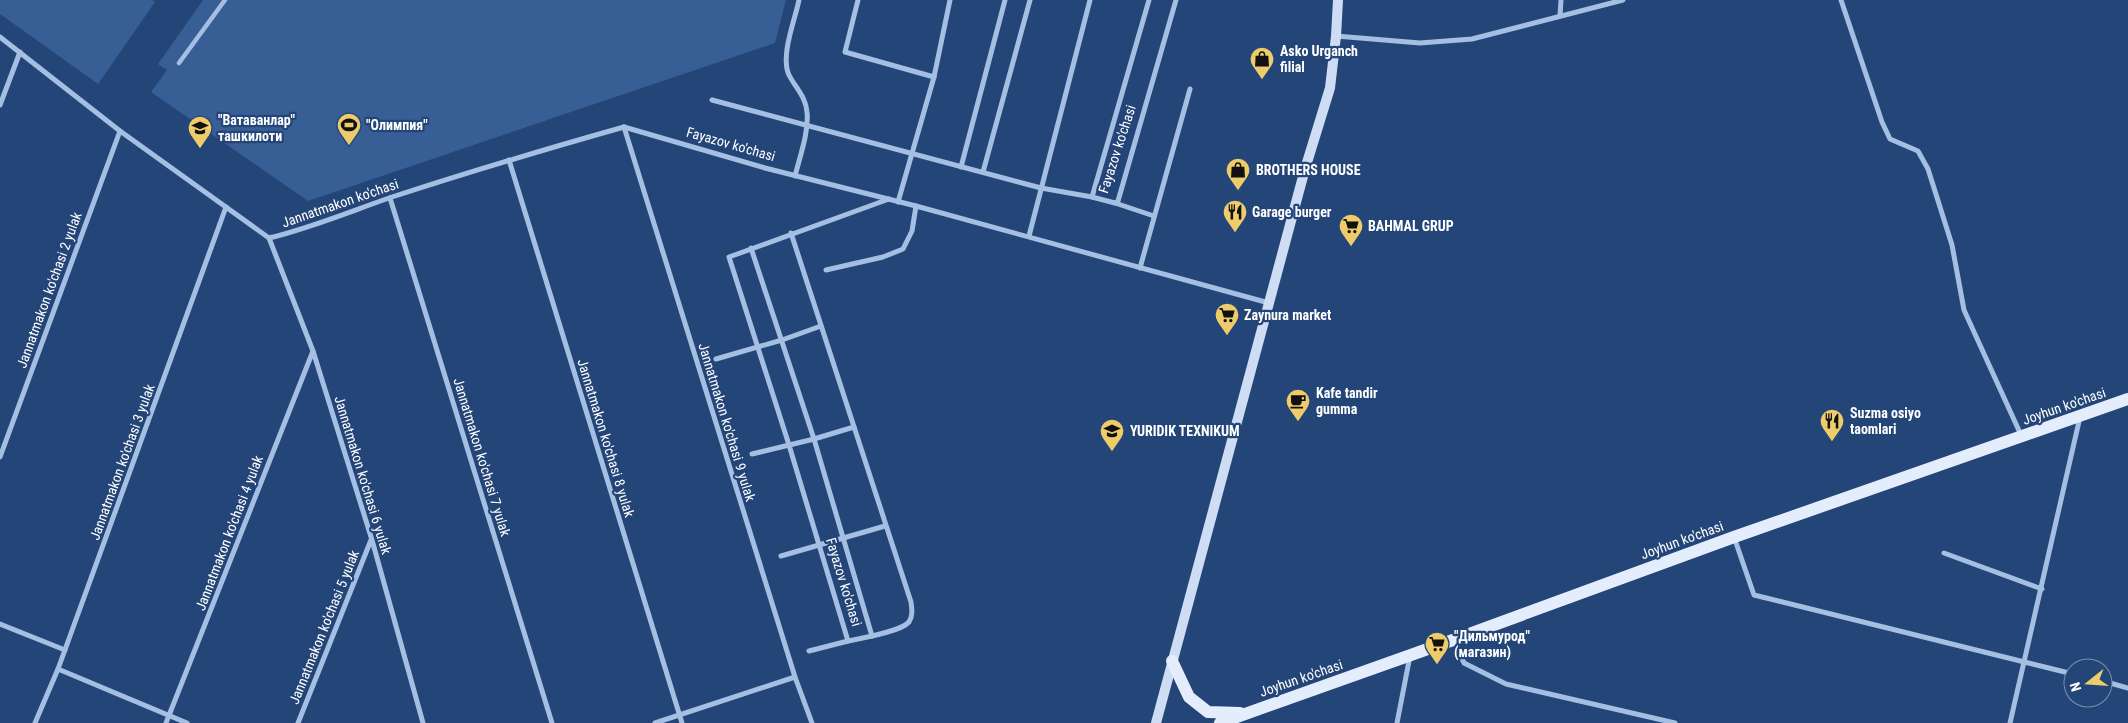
<svg xmlns="http://www.w3.org/2000/svg" width="2128" height="723" viewBox="0 0 2128 723" font-family="'Roboto Condensed',sans-serif">
  <style>
    .grass { fill: #375e95 }
    .lines { fill: none; stroke-linecap: round; stroke-linejoin: round }
    .pedestrian { stroke: #a5bfe3; stroke-width: 4.5 }
    .minor { stroke: #a5bfe3; stroke-width: 5 }
    .secondary { stroke: #ceddf3; stroke-width: 10 }
    .primary { stroke: #e4edfc; stroke-width: 12 }
    .labels { text-anchor: middle; stroke-width: 4.5; stroke-linejoin: round; paint-order: stroke }
    .poi-label { font-size: 14px; font-weight: bold; fill: #fff; stroke: #244578; text-anchor: start }
    .street-label { font-size: 14px; fill: #fff; stroke: #244578 }
  </style>
  <rect width="100%" height="100%" fill="#244578"/>
  <!-- grass -->
  <g class="grass">
    <polygon points="0,0 152,0 155,2 98,84 0,14"/>
    <polygon points="203,0 786,0 775,43 308,201 151,92 167,70 158,64"/>
  </g>
  <g class="lines">
    <!-- pedestrian -->
    <polyline class="pedestrian" points="179,63 225,0"/>
    <!-- minor -->
    <g class="minor">
      <polyline points="858,0 845,52 934,77"/>
      <polyline points="1841,0 1882,122 1890,139 1918,151 1928,169 1952,245 1964,310 2021,435"/>
      <polyline points="1560,16 1561,0"/>
      <polyline points="1336,36 1420,43 1472,39 1623,0"/>
      <path d="M0,37L120,131L269,238C311,228 351,211 392,197C469,172 546,149 624,127"/>
      <polyline points="712,100 1041,188 1092,197 1115,203 1118,201 1176,0"/>
      <polyline points="0,105 20,52"/>
      <polyline points="624,127 765,168 916,206 1269,303"/>
      <polyline points="624,127 795,677 812,723"/>
      <polyline points="509,160 682,723"/>
      <polyline points="961,167 1005,0"/>
      <polyline points="983,172 1030,0"/>
      <path d="M795,176C800,156 809,132 807,112C806,97 795,87 789,75C780,56 795,20 799,0"/>
      <polyline points="1092,197 1149,0"/>
      <polyline points="390,198 552,723"/>
      <polyline points="898,202 934,77 950,0"/>
      <polyline points="1115,203 1154,216"/>
      <path d="M791,233L911,602C912,609 913,616 909,622C900,632 862,638 848,641L789,445L729,257L889,199"/>
      <polyline points="1029,236 1090,0"/>
      <polyline points="269,238 313,351 372,540 423,723"/>
      <polyline points="751,248 814,439 872,636"/>
      <polyline points="1140,268 1190,89"/>
      <polyline points="826,270 883,257 903,249 912,231 916,206"/>
      <polyline points="716,359 782,340 821,326"/>
      <polyline points="752,454 814,439 854,427"/>
      <polyline points="0,457 120,131"/>
      <polyline points="1734,537 1754,595 2073,674"/>
      <polyline points="1944,553 2042,589"/>
      <polyline points="781,556 885,526"/>
      <polyline points="0,624 65,650"/>
      <polyline points="1454,641 1464,663 1506,684 1675,723"/>
      <polyline points="809,651 848,641"/>
      <polyline points="58,669 187,723"/>
      <polyline points="2103,681 2128,688"/>
      <polyline points="35,723 58,669 226,207"/>
      <polyline points="166,723 313,351"/>
      <polyline points="298,723 371,540"/>
      <polyline points="655,723 795,677"/>
      <polyline points="1397,723 1410,656"/>
      <polyline points="2010,723 2080,417"/>
    </g>
    <!-- secondary -->
    <polyline class="secondary" points="1156,723 1305,169 1330,88 1336,36 1338,0"/>
    <!-- primary -->
    <g class="primary">
      <polyline points="1172,661 1189,697 1208,712 1240,713"/>
      <polyline points="1220,723 1453,640 1734,537 2128,399"/>
    </g>
  </g>
  <!-- icons -->
  <defs>
    <symbol id="shop-pin" viewBox="-11 -11 22 30"><path d="M0 17L-7.5 6A9.5 9.5 0 1 1 7.5 6Z" fill="#eecc69" stroke="#244578"/><path d="M-5-2.5h2.3a2.7 3.5 0 0 1 5.4 0H5L5.5 6h-11ZM-1.5-2.5h3a1.5 2.3 0 0 0-3 0Z" fill="#111"/></symbol>
    <symbol id="stadium-pin" viewBox="-11 -11 22 30"><path d="M0 17L-7.5 6A9.5 9.5 0 1 1 7.5 6Z" fill="#eecc69" stroke="#244578"/><path d="M0-5a6.5 5 0 1 0 0 10a6.5 5 0 1 0 0-10ZM-3.5-1.8h7v3.6h-7Z" fill="#111"/></symbol>
    <symbol id="school-pin" viewBox="-11 -11 22 30"><path d="M0 17L-7.5 6A9.5 9.5 0 1 1 7.5 6Z" fill="#eecc69" stroke="#244578"/><path d="M0-5L7-2L0 1L-7-2ZM-4 1L0 2.5L4 1V4Q0 6-4 4Z" fill="#111"/></symbol>
    <symbol id="restaurant-pin" viewBox="-11 -11 22 30"><path d="M0 17L-7.5 6A9.5 9.5 0 1 1 7.5 6Z" fill="#eecc69" stroke="#244578"/><path d="M-5-6h1v4h1v-4h1v4h1v-4h1v5L-1.5 .5V6h-2V.5L-5-1ZM5-6V6H3V1.5H1.5Q1.5-4 5-6Z" fill="#111"/></symbol>
    <symbol id="supermarket-pin" viewBox="-11 -11 22 30"><path d="M0 17L-7.5 6A9.5 9.5 0 1 1 7.5 6Z" fill="#eecc69" stroke="#244578"/><path d="M-6-5.5h2.5l.6 2H6L4.5 2H-2.5L-4.4-4H-6ZM-1.5 3.2a1.3 1.3 0 1 0 .1 0ZM3 3.2a1.3 1.3 0 1 0 .1 0Z" fill="#111"/></symbol>
    <symbol id="cafe-pin" viewBox="-11 -11 22 30"><path d="M0 17L-7.5 6A9.5 9.5 0 1 1 7.5 6Z" fill="#eecc69" stroke="#244578"/><path d="M-5.5-4.5H6V0H3Q3 3.5 0 3.5H-2.5Q-5.5 3.5-5.5 0ZM3-3.2v2h1.7v-2ZM-6 4.5H4V6H-6Z" fill="#111"/></symbol>
    <symbol id="university-pin" viewBox="-11 -11 22 30"><path d="M0 17L-7.5 6A9.5 9.5 0 1 1 7.5 6Z" fill="#eecc69" stroke="#244578"/><path d="M0-5L7-2L0 1L-7-2ZM-4 1L0 2.5L4 1V4Q0 6-4 4Z" fill="#111"/></symbol>
  </defs>
  <g fill-rule="evenodd">
    <use href="#shop-pin" x="1248" y="45" width="28" height="38"/>
    <use href="#stadium-pin" x="335" y="111" width="28" height="38"/>
    <use href="#school-pin" x="186" y="114" width="28" height="38"/>
    <use href="#shop-pin" x="1224" y="156" width="28" height="38"/>
    <use href="#restaurant-pin" x="1221" y="198" width="28" height="38"/>
    <use href="#supermarket-pin" x="1337" y="212" width="28" height="38"/>
    <use href="#supermarket-pin" x="1213" y="301" width="28" height="38"/>
    <use href="#cafe-pin" x="1284" y="387" width="28" height="38"/>
    <use href="#restaurant-pin" x="1818" y="407" width="28" height="38"/>
    <use href="#university-pin" x="1098" y="417" width="28" height="38"/>
    <use href="#supermarket-pin" x="1423" y="630" width="28" height="38"/>
  </g>
  <g class="labels">
    <!-- poi labels -->
    <g class="poi-label">
      <text x="1280" y="56">Asko Urganch<tspan x="1280" dy="16">filial</tspan></text>
      <text x="218" y="125">"Ватаванлар"<tspan x="218" dy="16">ташкилоти</tspan></text>
      <text x="366" y="130">"Олимпия"</text>
      <text x="1256" y="175">BROTHERS HOUSE</text>
      <text x="1252" y="217">Garage burger</text>
      <text x="1368" y="231">BAHMAL GRUP</text>
      <text x="1244" y="320">Zaynura market</text>
      <text x="1316" y="398">Kafe tandir<tspan x="1316" dy="16">gumma</tspan></text>
      <text x="1850" y="418">Suzma osiyo<tspan x="1850" dy="16">taomlari</tspan></text>
      <text x="1130" y="436">YURIDIK TEXNIKUM</text>
      <text x="1454" y="641">"Дильмурод"<tspan x="1454" dy="16">(магазин)</tspan></text>
    </g>
    <!-- street labels -->
    <g class="street-label">
      <text transform="translate(731 144) rotate(16)" y="5">Fayazov ko'chasi</text>
      <text transform="translate(1117 149) rotate(-72)" y="5">Fayazov ko'chasi</text>
      <text transform="translate(340 203) rotate(-19)" y="5">Jannatmakon ko'chasi</text>
      <text transform="translate(49 290) rotate(-70)" y="5">Jannatmakon ko'chasi 2 yulak</text>
      <text transform="translate(2064 406) rotate(-19)" y="5">Joyhun ko'chasi</text>
      <text transform="translate(727 422) rotate(73)" y="5">Jannatmakon ko'chasi 9 yulak</text>
      <text transform="translate(606 438) rotate(73)" y="5">Jannatmakon ko'chasi 8 yulak</text>
      <text transform="translate(482 457) rotate(73)" y="5">Jannatmakon ko'chasi 7 yulak</text>
      <text transform="translate(122 462) rotate(-70)" y="5">Jannatmakon ko'chasi 3 yulak</text>
      <text transform="translate(363 475) rotate(73)" y="5">Jannatmakon ko'chasi 6 yulak</text>
      <text transform="translate(229 533) rotate(-69)" y="5">Jannatmakon ko'chasi 4 yulak</text>
      <text transform="translate(1682 540) rotate(-20)" y="5">Joyhun ko'chasi</text>
      <text transform="translate(844 582) rotate(73)" y="5">Fayazov ko'chasi</text>
      <text transform="translate(324 627) rotate(-68)" y="5">Jannatmakon ko'chasi 5 yulak</text>
      <text transform="translate(1301 678) rotate(-19)" y="5">Joyhun ko'chasi</text>
    </g>
  </g>
  <!-- north arrow -->
  <g transform="translate(2088 683) rotate(253)"><circle r="24" fill="#244578" stroke="#7c8fae"/>
  <path d="M0-4L9 19L0 12L-9 19Z" fill="#eecc69"/>
  <text y="-8" font-size="14" font-weight="bold" text-anchor="middle" fill="#ffffff">N</text>
  </g>
</svg>
